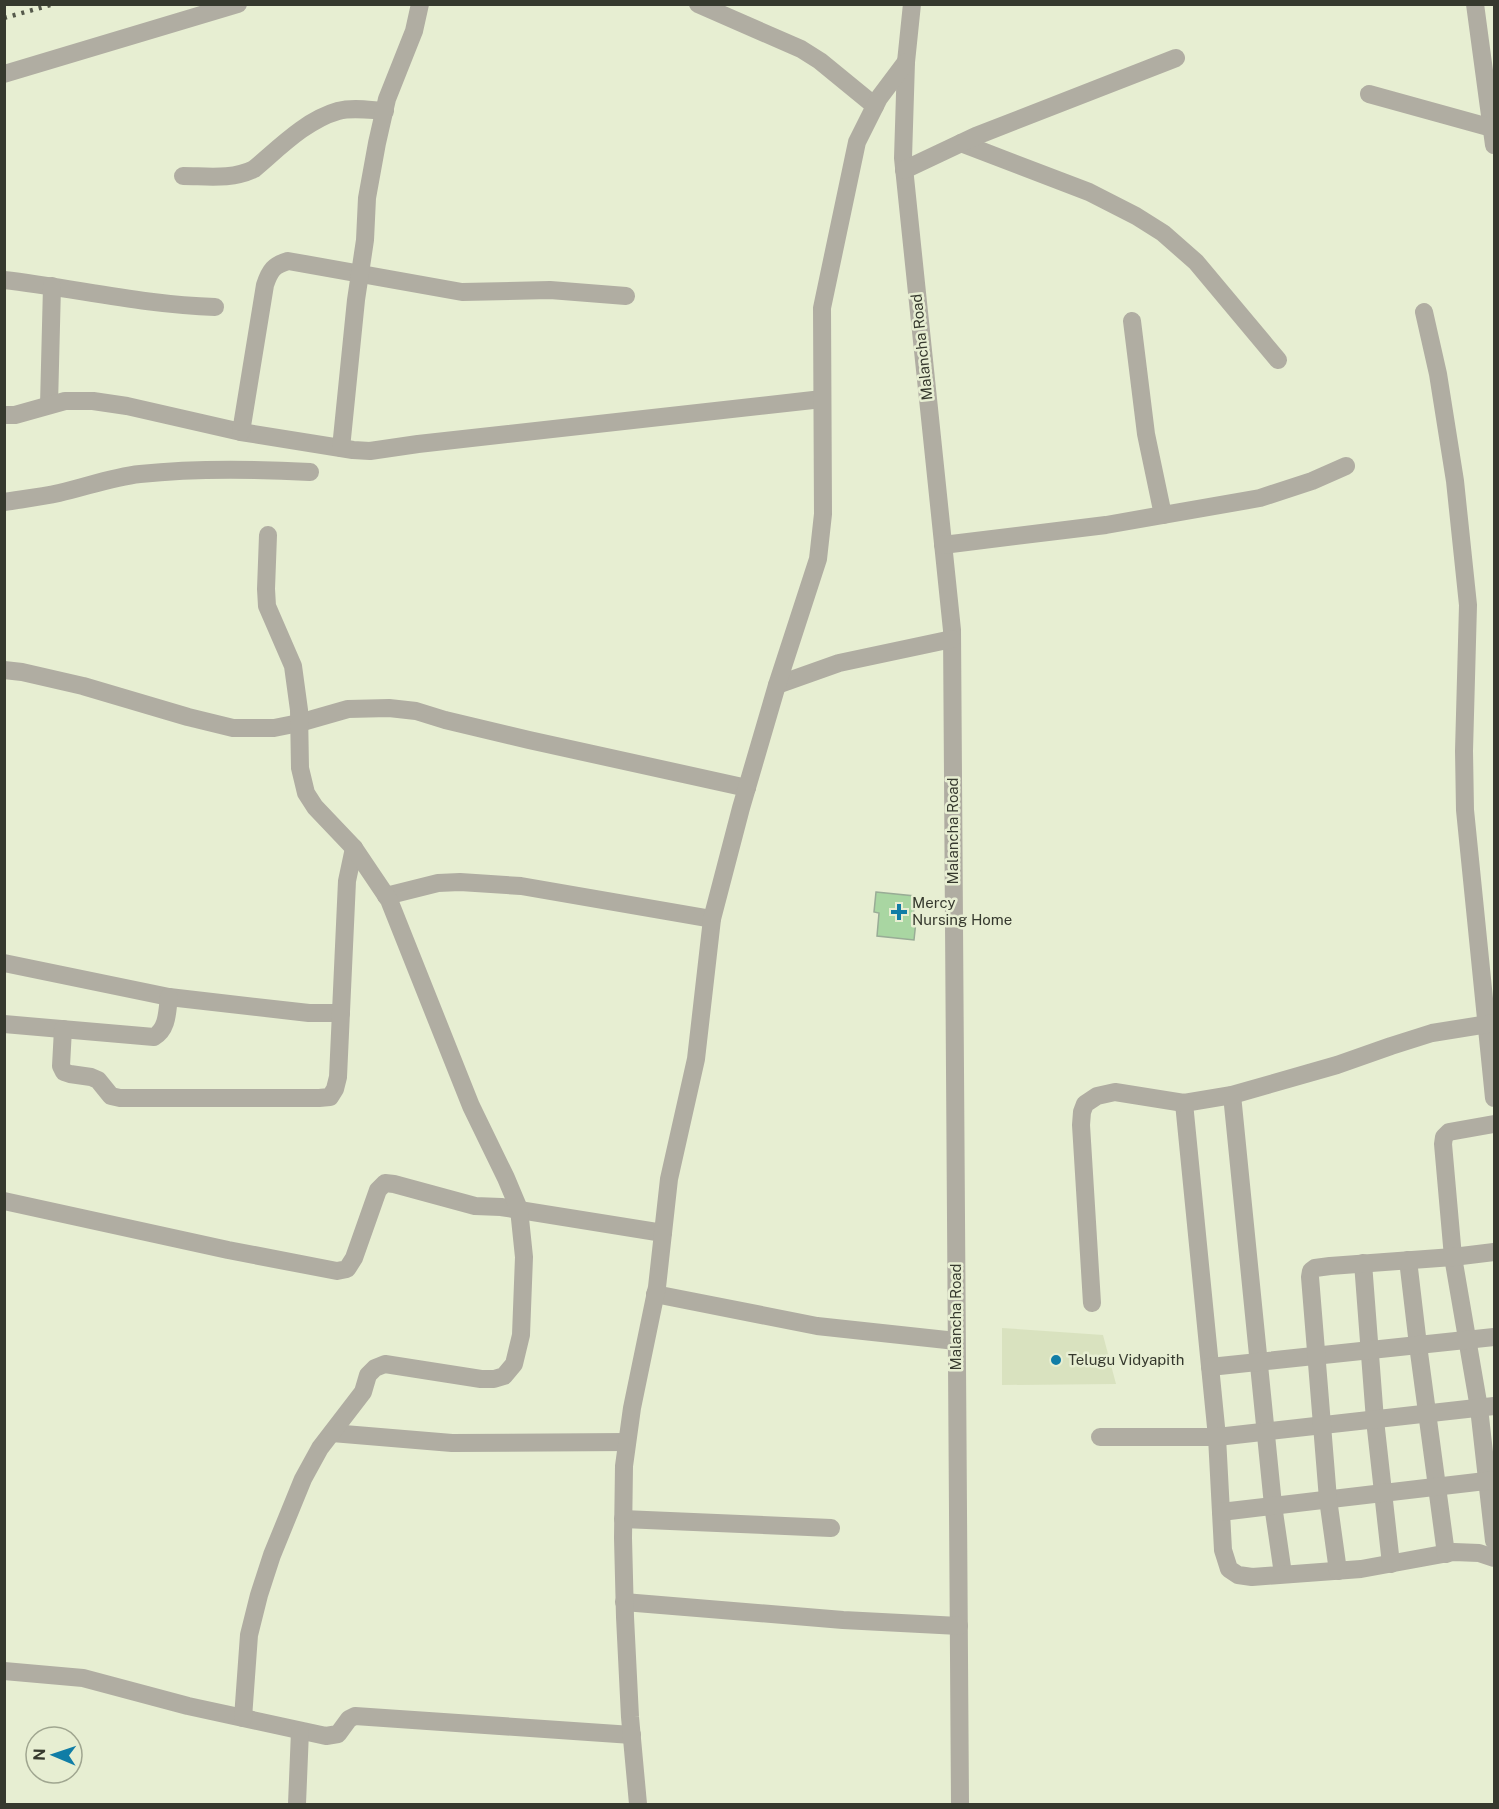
<svg xmlns="http://www.w3.org/2000/svg" width="1499" height="1809" viewBox="0 0 1499 1809" font-family="'Public Sans',sans-serif">
  <style>
    .built { fill: #d9e2bf }
    .building { fill: #a9d6a2; stroke: #99ac96; stroke-width: 1.5 }
    .lines { fill: none; stroke-linecap: round; stroke-linejoin: round }
    .minor { stroke: #b0ada2; stroke-width: 18 }
    .rail { stroke: #55594b; stroke-width: 4.5; stroke-dasharray: 3 6; stroke-linecap: butt }
    .poi-dot { fill: #107da6; stroke: #e7eed2; stroke-width: 2 }
    .labels { text-anchor: middle; stroke-width: 5; stroke-linejoin: round; paint-order: stroke }
    .street-label { font-size: 15px; fill: #36392e; stroke: #e7eed2 }
    .poi-label { font-size: 15px; fill: #36392e; stroke: #e7eed2; text-anchor: start }
  </style>
  <rect width="100%" height="100%" fill="#e7eed2"/>
  <!-- built -->
  <polygon class="built" points="1002,1328 1103,1335 1116,1384 1002,1385"/>
  <!-- building -->
  <polygon class="building" points="876,892 915,896 913,920 916,921 914,940 877,936 879,913 874,912"/>
  <g class="lines">
    <!-- minor -->
    <g class="minor">
      <polyline points="698,4 801,49 820,61 875,106"/>
      <polyline points="912,4 906,62 903,158 952,630 960,1804"/>
      <polyline points="1475,4 1494,145"/>
      <polyline points="4,74 238,4"/>
      <polyline points="1369,94 1492,128"/>
      <polyline points="961,143 1089,192 1136,216 1163,233 1196,262 1278,360"/>
      <polyline points="904,170 976,136 1176,58"/>
      <path d="M183,176C206,176 232,180 254,169C279,148 306,120 338,111C353,107 369,110 385,111"/>
      <path d="M4,280C74,288 144,305 215,307"/>
      <polyline points="1424,312 1438,374 1455,481 1468,605 1464,751 1465,810 1494,1098"/>
      <polyline points="1132,321 1146,434 1163,515"/>
      <polyline points="49,405 52,286"/>
      <polyline points="4,415 15,415 65,401 93,401 127,406 241,432 353,450 370,451 418,444 822,399"/>
      <path d="M241,432L265,285C270,270 274,265 288,261L462,292L550,290L626,296"/>
      <polyline points="341,448 356,300 365,240 367,198 377,143 387,99 414,31 420,4"/>
      <path d="M4,502C23,499 41,497 59,493C86,487 112,477 140,474C196,468 254,469 310,472"/>
      <polyline points="943,545 1106,525 1260,498 1312,481 1346,466"/>
      <polyline points="4,670 22,672 83,686 188,717 233,728 274,728 299,723 348,709 389,708 416,711 445,720 529,740 747,788"/>
      <polyline points="777,685 839,663 952,639"/>
      <polyline points="386,896 438,883 460,882 521,886 712,919"/>
      <polyline points="4,963 169,997 309,1013 341,1013"/>
      <path d="M4,1024L154,1037C168,1029 167,1011 169,997"/>
      <polyline points="63,1029 61,1066 64,1072 70,1074 91,1077 98,1080 111,1096 120,1098 319,1098 330,1097 335,1089 338,1077 347,881 354,848"/>
      <polyline points="1232,1095 1273,1505 1283,1574"/>
      <polyline points="1184,1103 1217,1437 1223,1550 1229,1569 1238,1575 1252,1577 1361,1569 1454,1552 1479,1553 1494,1558"/>
      <polyline points="1494,1124 1449,1132 1444,1137 1443,1144 1453,1257 1479,1408 1494,1541"/>
      <polyline points="4,1201 228,1250 337,1271 347,1269 354,1258 378,1190 385,1183 394,1184 475,1206 501,1207 663,1233"/>
      <polyline points="1408,1260 1418,1345 1446,1554"/>
      <polyline points="1363,1263 1375,1420 1391,1564"/>
      <polyline points="655,1294 817,1326 956,1341"/>
      <polyline points="1092,1303 1081,1125 1082,1112 1085,1104 1097,1096 1115,1092 1184,1103 1232,1095 1337,1065 1391,1046 1432,1033 1494,1023"/>
      <polyline points="1210,1367 1494,1337"/>
      <polyline points="332,1433 452,1443 627,1442"/>
      <polyline points="1100,1437 1217,1437 1494,1406"/>
      <polyline points="1221,1512 1494,1480"/>
      <polyline points="623,1519 831,1528"/>
      <polyline points="1338,1571 1328,1499 1310,1277 1311,1271 1315,1268 1330,1266 1453,1257 1494,1252"/>
      <polyline points="624,1602 843,1620 959,1626"/>
      <polyline points="4,1671 83,1678 188,1706 326,1736 338,1734 349,1719 355,1716 632,1735"/>
      <polyline points="243,1718 249,1635 259,1595 272,1555 303,1479 320,1448 363,1392 368,1375 375,1368 385,1364 481,1379 494,1379 504,1376 514,1364 521,1335 524,1257 519,1209 506,1178 471,1106 389,900 354,848 315,807 306,793 300,768 299,710 293,666 267,606 266,589 268,535"/>
      <polyline points="297,1804 300,1731"/>
      <polyline points="638,1804 630,1717 625,1617 623,1538 624,1466 632,1408 657,1287 669,1179 696,1059 712,919 741,808 777,685 818,559 823,514 822,308 857,142 879,98 906,62"/>
    </g>
    <!-- rail -->
    <polyline class="rail" points="4,18 54,4"/>
  </g>
  <!-- markers -->
  <g class="poi-dot">
    <path d="M896 903h6v6h6v6h-6v6h-6v-6h-6v-6h6z"/>
    <circle cx="1056" cy="1360" r="6"/>
  </g>
  <g class="labels">
    <!-- street labels -->
    <g class="street-label">
      <text transform="translate(922 347) rotate(-96)" y="5">Malancha Road</text>
      <text transform="translate(953 831) rotate(-90)" y="5">Malancha Road</text>
      <text transform="translate(956 1317) rotate(-90)" y="5">Malancha Road</text>
    </g>
    <!-- poi labels -->
    <g class="poi-label">
      <text x="912" y="908">Mercy<tspan x="912" dy="17">Nursing Home</tspan></text>
      <text x="1068" y="1365">Telugu Vidyapith</text>
    </g>
  </g>
  <!-- border -->
  <rect width="1499" height="1809" fill="none" stroke="#36392e" stroke-width="12"/>
  <!-- north arrow -->
  <g transform="translate(54 1755) rotate(272)"><circle r="28" fill="#e7eed2" stroke="#a0a690" stroke-width="1.5"/>
  <path d="M0-4.5L10 22L0 15L-10 22Z" fill="#107da6"/>
  <text y="-9" font-size="16" font-weight="bold" text-anchor="middle" fill="#36392e">N</text>
  </g>
</svg>
